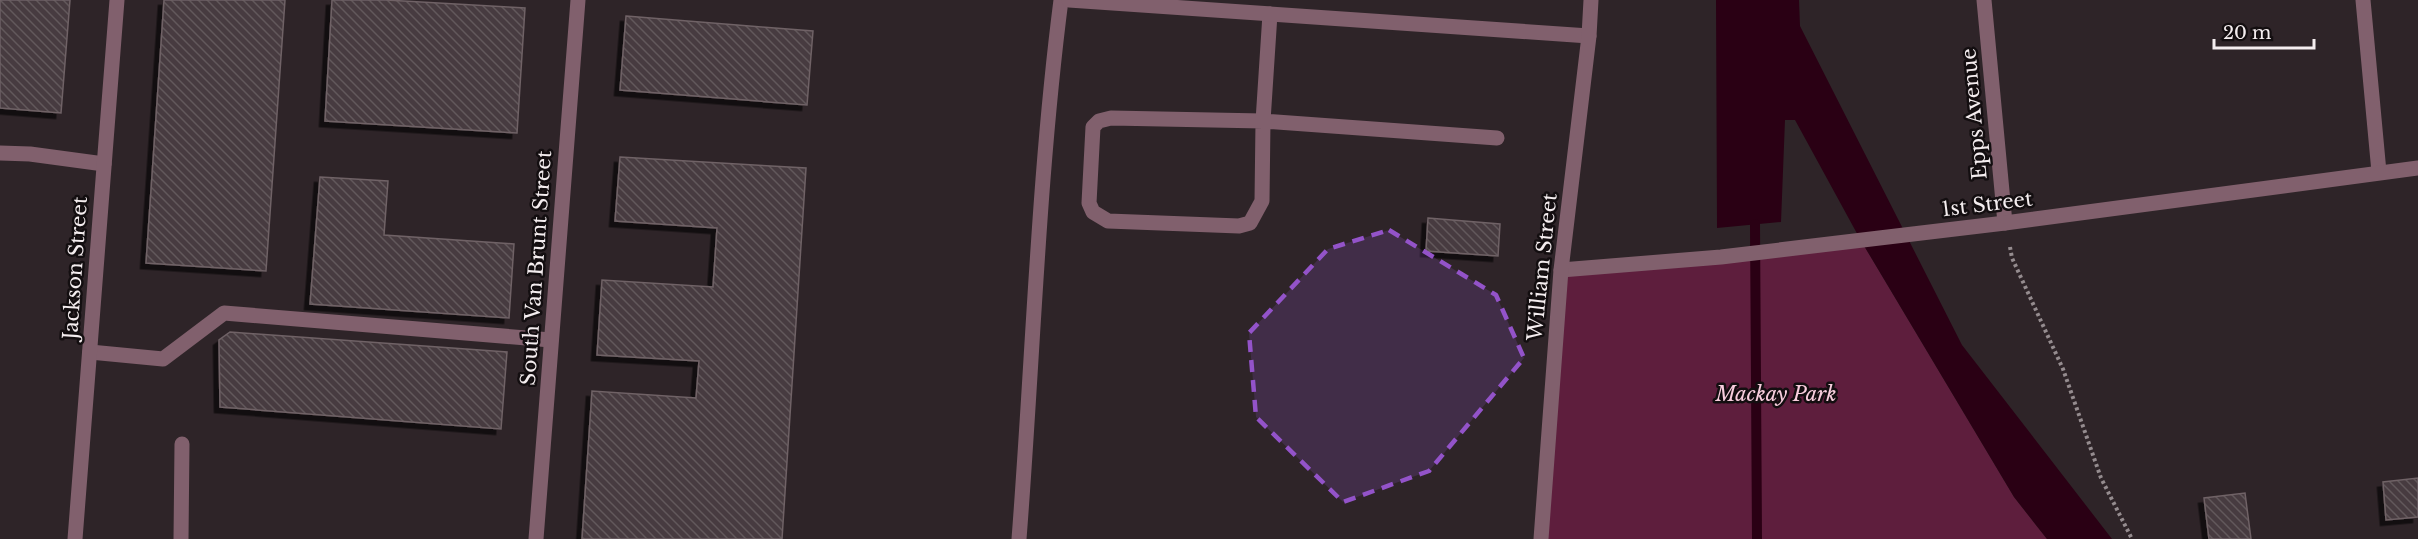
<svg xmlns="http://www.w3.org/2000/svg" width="2418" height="539" viewBox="0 0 2418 539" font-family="'Libre Baskerville',serif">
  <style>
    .park { fill: #5e1e3d }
    .water { fill: #2a0014 }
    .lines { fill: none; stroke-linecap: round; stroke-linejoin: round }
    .stream { stroke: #2a0014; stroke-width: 10 }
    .building { fill: url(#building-back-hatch); stroke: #6f6266; stroke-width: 1.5; filter: url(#shadow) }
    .path { stroke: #958c8f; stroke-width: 4; stroke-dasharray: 3 3; stroke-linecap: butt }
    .lane { stroke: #81606d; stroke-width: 15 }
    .street { stroke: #81606d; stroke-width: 15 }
    .marked { fill: #9353c9; fill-opacity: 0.2; stroke: #9353c9; stroke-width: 4.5; stroke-dasharray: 12 8; stroke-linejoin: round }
    .labels { text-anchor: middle; stroke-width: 5; stroke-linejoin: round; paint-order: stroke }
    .street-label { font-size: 20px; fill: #f4edef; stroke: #130e10 }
    .park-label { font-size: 20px; font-style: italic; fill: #f9cede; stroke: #130e10 }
  </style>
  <defs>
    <pattern id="building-back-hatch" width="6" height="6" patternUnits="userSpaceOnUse" patternTransform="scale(1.5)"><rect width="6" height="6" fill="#473b3f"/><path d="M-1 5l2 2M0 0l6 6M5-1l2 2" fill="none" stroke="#62585b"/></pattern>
    <filter id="shadow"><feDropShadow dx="-5.5" dy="5.5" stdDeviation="0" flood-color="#0009"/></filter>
  </defs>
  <rect width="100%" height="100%" fill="#2e2428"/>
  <!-- park -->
  <polygon class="park" points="1860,239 2014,497 2047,539 1546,539 1568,270"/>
  <!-- water -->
  <polygon class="water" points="1716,0 1799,0 1800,26 1962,345 2112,539 2047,539 2014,497 1860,239 1795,120 1785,120 1781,222 1717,228"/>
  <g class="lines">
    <!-- stream -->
    <polyline class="stream" points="1755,224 1757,539"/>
  </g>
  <!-- building -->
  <g class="building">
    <polygon points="0,0 70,0 61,113 0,108"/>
    <polygon points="164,0 285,0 266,271 146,263"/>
    <polygon points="332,0 386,0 525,8 517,133 325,121"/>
    <polygon points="626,16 813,31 807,105 620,90"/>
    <polygon points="620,157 806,168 782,539 582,539 592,391 696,398 699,361 597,355 602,280 713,287 717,228 615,221"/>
    <polygon points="320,177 388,181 384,235 514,244 509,318 310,304"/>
    <polygon points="1428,218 1500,224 1498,256 1426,251"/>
    <polygon points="230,332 507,352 501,429 220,407 219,340"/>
    <polygon points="2418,478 2418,517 2386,520 2383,482"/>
    <polygon points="2245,493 2251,539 2209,539 2204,498"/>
  </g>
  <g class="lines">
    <!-- path -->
    <polyline class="path" points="2010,247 2012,258 2063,369 2101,478 2132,539"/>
    <!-- lane -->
    <g class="lane">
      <polyline points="1270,14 1263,121 1262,201 1250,223 1239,226 1108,221 1093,212 1089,203 1093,127 1099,121 1111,118 1263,121 1497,138"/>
      <polyline points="0,153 30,154 104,164"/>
      <polyline points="90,352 163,359 224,313 551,340"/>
      <polyline points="181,539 182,444"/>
      <path d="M1019,539C1033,359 1038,179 1061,0"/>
    </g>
    <!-- street -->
    <g class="street">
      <polyline points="1069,0 1589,36"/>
      <polyline points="1984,0 2005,223"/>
      <polyline points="2363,0 2379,172"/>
      <polyline points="1561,270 1721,257 2005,223 2418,168"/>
      <polyline points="75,539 117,0"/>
      <polyline points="536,539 578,0"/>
      <polyline points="1541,539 1561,270 1589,36 1591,0"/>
    </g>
  </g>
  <!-- marked area -->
  <path class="marked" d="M1389,230L1496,295L1524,358L1429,471L1343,502L1256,417L1249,333L1328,249Z"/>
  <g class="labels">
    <!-- street labels -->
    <g class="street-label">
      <text transform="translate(1974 114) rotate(-95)" y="7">Epps Avenue</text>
      <text transform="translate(1987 204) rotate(-7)" y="7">1st Street</text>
      <text transform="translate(1542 267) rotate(-84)" y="7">William Street</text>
      <text transform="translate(75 268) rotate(-86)" y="7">Jackson Street</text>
      <text transform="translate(536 268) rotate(-86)" y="7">South Van Brunt Street</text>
    </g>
    <!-- park labels -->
    <g class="park-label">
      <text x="1776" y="401">Mackay Park</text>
    </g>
  </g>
  <!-- scale -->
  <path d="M2214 39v9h100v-9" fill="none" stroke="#f4edef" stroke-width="3"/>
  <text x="2223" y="39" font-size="18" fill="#f4edef" stroke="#130e10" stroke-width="4.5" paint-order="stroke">20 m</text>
</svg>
